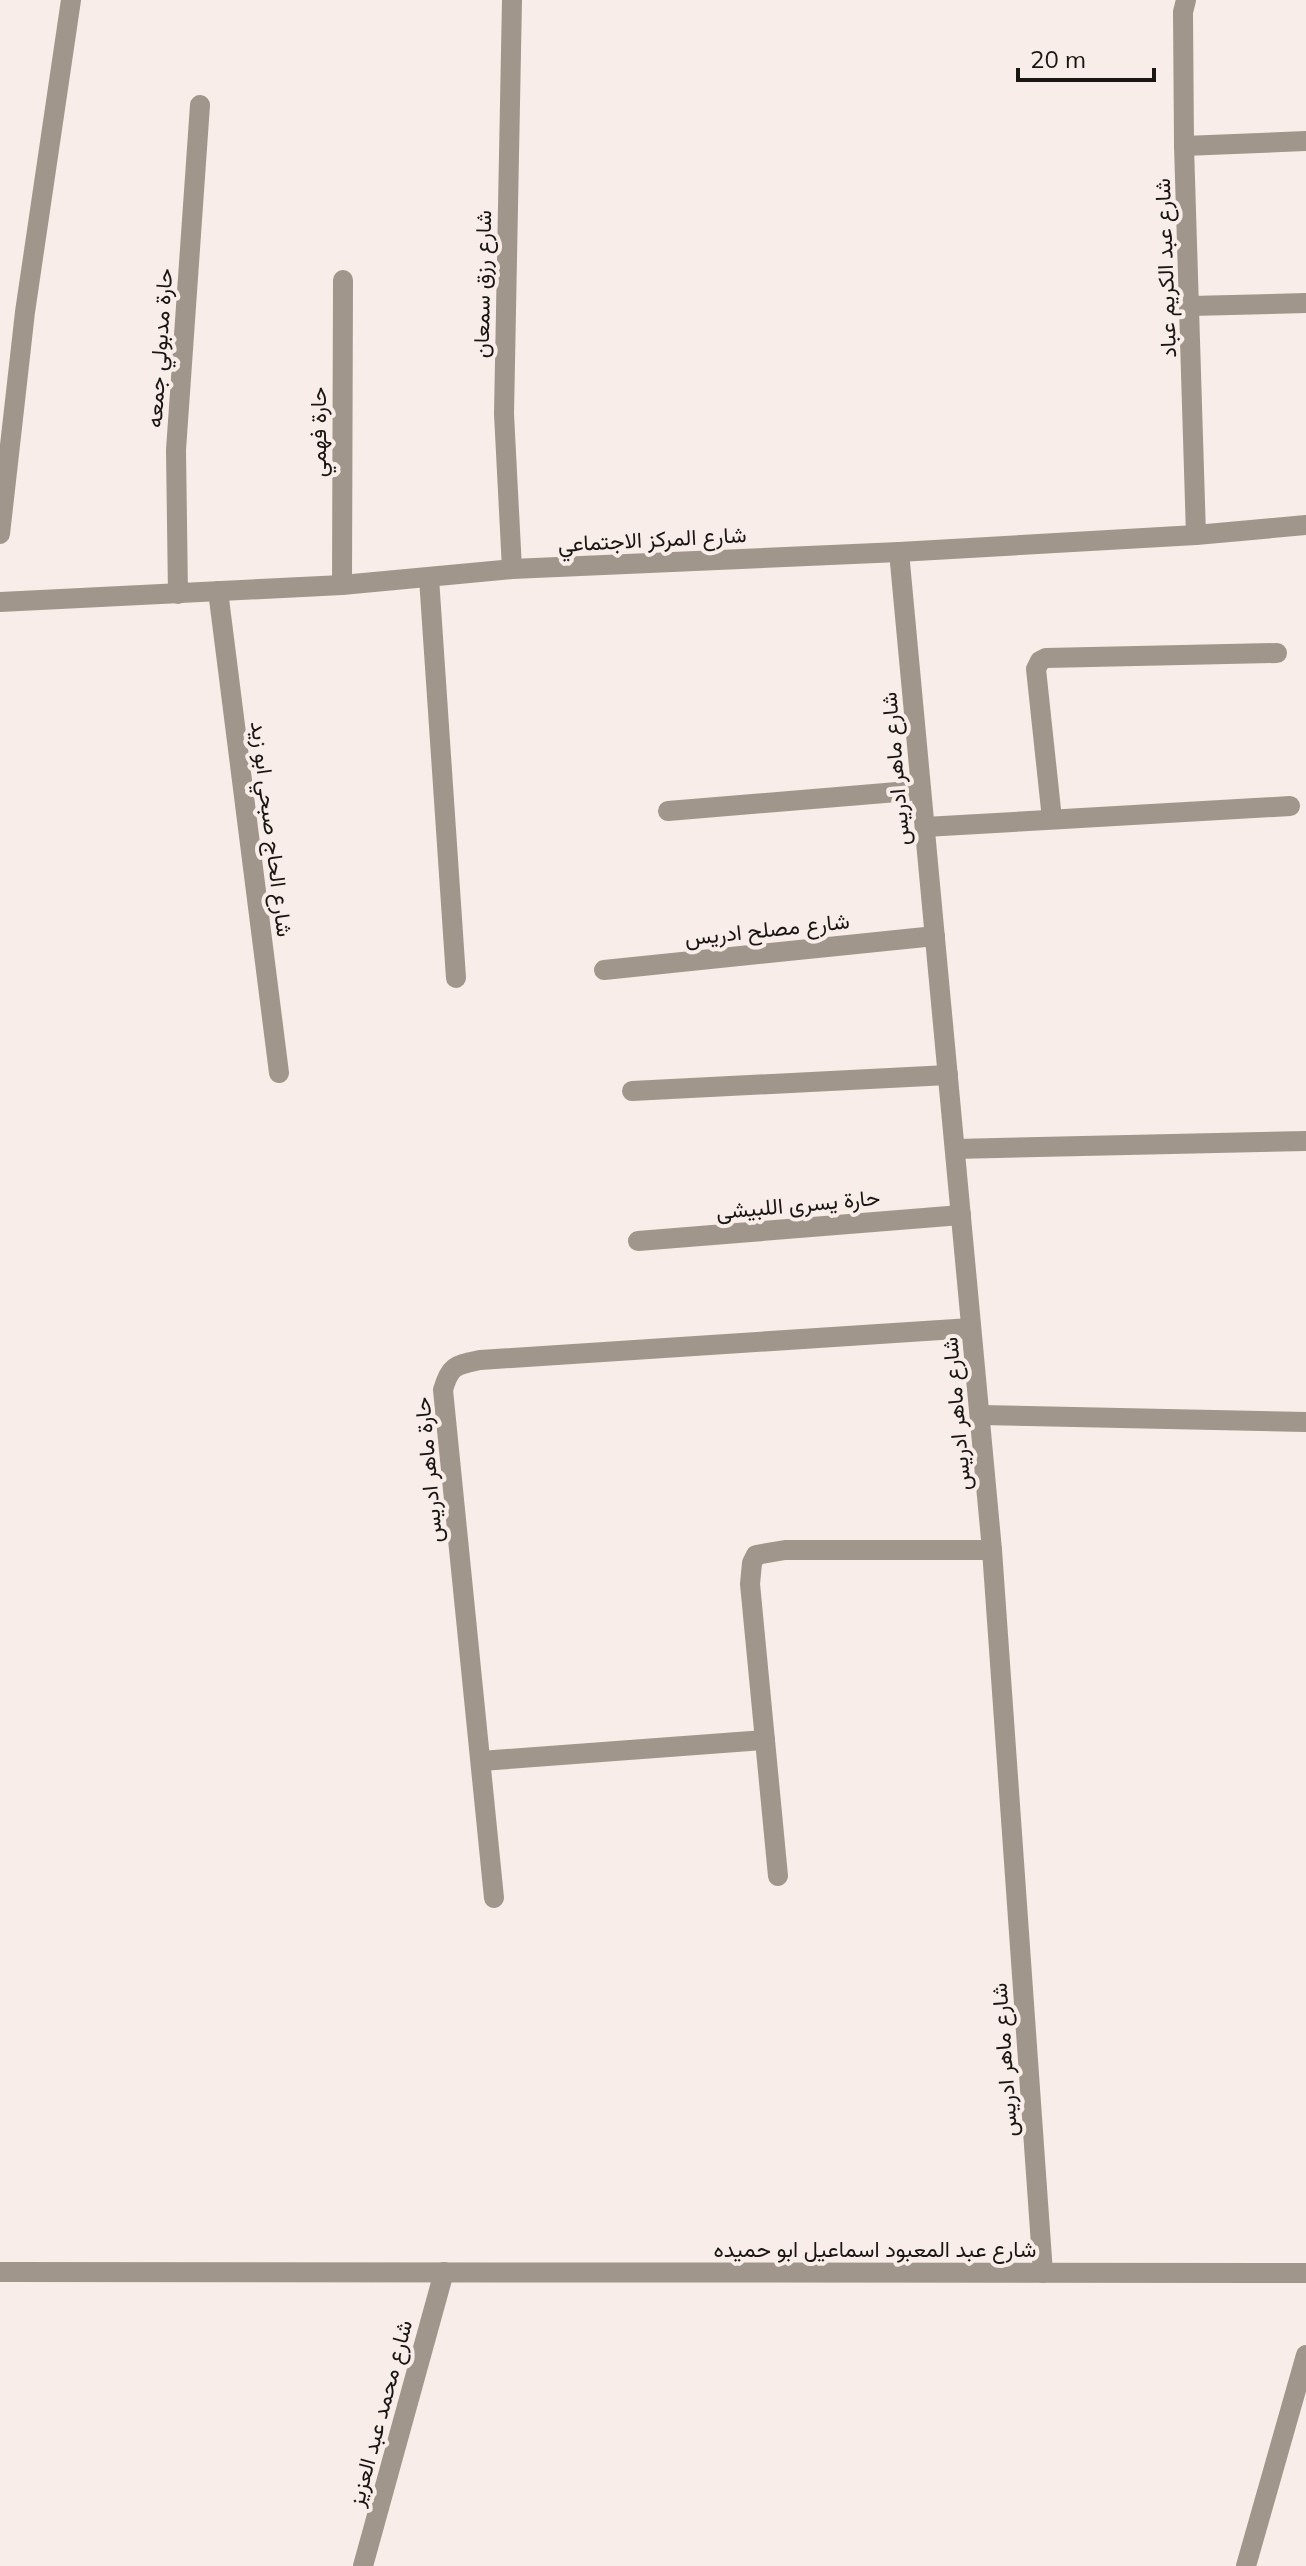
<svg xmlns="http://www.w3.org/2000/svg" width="1306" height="2566" viewBox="0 0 1306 2566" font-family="Mulish,Vazirmatn,sans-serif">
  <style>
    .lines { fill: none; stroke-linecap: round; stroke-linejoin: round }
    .street { stroke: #a1968b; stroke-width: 20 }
    .labels { text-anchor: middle; stroke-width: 8; stroke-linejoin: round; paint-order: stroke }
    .street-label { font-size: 22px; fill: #1a1614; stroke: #f8ede8 }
  </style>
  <rect width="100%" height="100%" fill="#f8ede8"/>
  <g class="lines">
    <!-- street -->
    <g class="street">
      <polyline points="512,0 504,414 512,569"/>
      <polyline points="1186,0 1183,12 1184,146 1196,535"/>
      <polyline points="1184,146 1306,141"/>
      <polyline points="1191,306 1306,303"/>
      <polyline points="0,534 25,312 71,0"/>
      <polyline points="899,552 992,1550 1043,2273"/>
      <polyline points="429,578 456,978"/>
      <polyline points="342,585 343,280"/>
      <polyline points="218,591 279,1073"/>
      <polyline points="178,594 176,450 200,105"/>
      <polyline points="0,602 342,585 512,569 899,552 1196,535 1306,525"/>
      <polyline points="668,811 921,790"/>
      <polyline points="1052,819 1036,669 1040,661 1046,658 1277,653"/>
      <polyline points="925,827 1290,806"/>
      <polyline points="604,970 935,936"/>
      <polyline points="632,1091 948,1075"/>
      <polyline points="955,1149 1306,1141"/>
      <polyline points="638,1241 961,1215"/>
      <polyline points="980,1415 1306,1422"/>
      <polyline points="481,1761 765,1740"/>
      <polyline points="778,1876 750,1584 752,1563 756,1555 785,1550 992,1550"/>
      <path d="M494,1898L443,1390C450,1365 456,1365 480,1360L971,1328"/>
      <polyline points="0,2272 1306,2273"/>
      <polyline points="363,2566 444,2272"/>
      <polyline points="1246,2566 1306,2355"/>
    </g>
  </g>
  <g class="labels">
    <!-- street labels -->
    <g class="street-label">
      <text transform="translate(1165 268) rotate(-92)" y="8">شارع عبد الكريم عباد</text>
      <text transform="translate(482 284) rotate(-89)" y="8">شارع رزق سمعان</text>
      <text transform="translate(159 348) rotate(-86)" y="8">حارة مدبولي جمعه</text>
      <text transform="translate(318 432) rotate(-90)" y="8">حارة فهمي</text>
      <text transform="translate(652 539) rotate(-3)" y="8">شارع المركز الاجتماعي</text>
      <text transform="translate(895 769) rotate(-95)" y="8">شارع ماهر ادريس</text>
      <text transform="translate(272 829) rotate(83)" y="8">شارع الحاج صبحي ابو زيد</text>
      <text transform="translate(767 929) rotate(-6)" y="8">شارع مصلح ادريس</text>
      <text transform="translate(798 1204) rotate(-5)" y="8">حارة يسرى اللبيشى</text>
      <text transform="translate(956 1414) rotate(-95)" y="8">شارع ماهر ادريس</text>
      <text transform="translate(428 1470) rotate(-95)" y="8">حارة ماهر ادريس</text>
      <text transform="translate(1004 2060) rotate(-94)" y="8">شارع ماهر ادريس</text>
      <text x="875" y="2257">شارع عبد المعبود اسماعيل ابو حميده</text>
      <text transform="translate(380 2413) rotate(-75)" y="8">شارع محمد عبد العزيز</text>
    </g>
  </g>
  <!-- scale -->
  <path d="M1018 68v12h136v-12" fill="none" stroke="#1a1614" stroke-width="4"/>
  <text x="1030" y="68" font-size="24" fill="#1a1614" stroke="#f8ede8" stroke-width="6" paint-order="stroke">20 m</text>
</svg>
